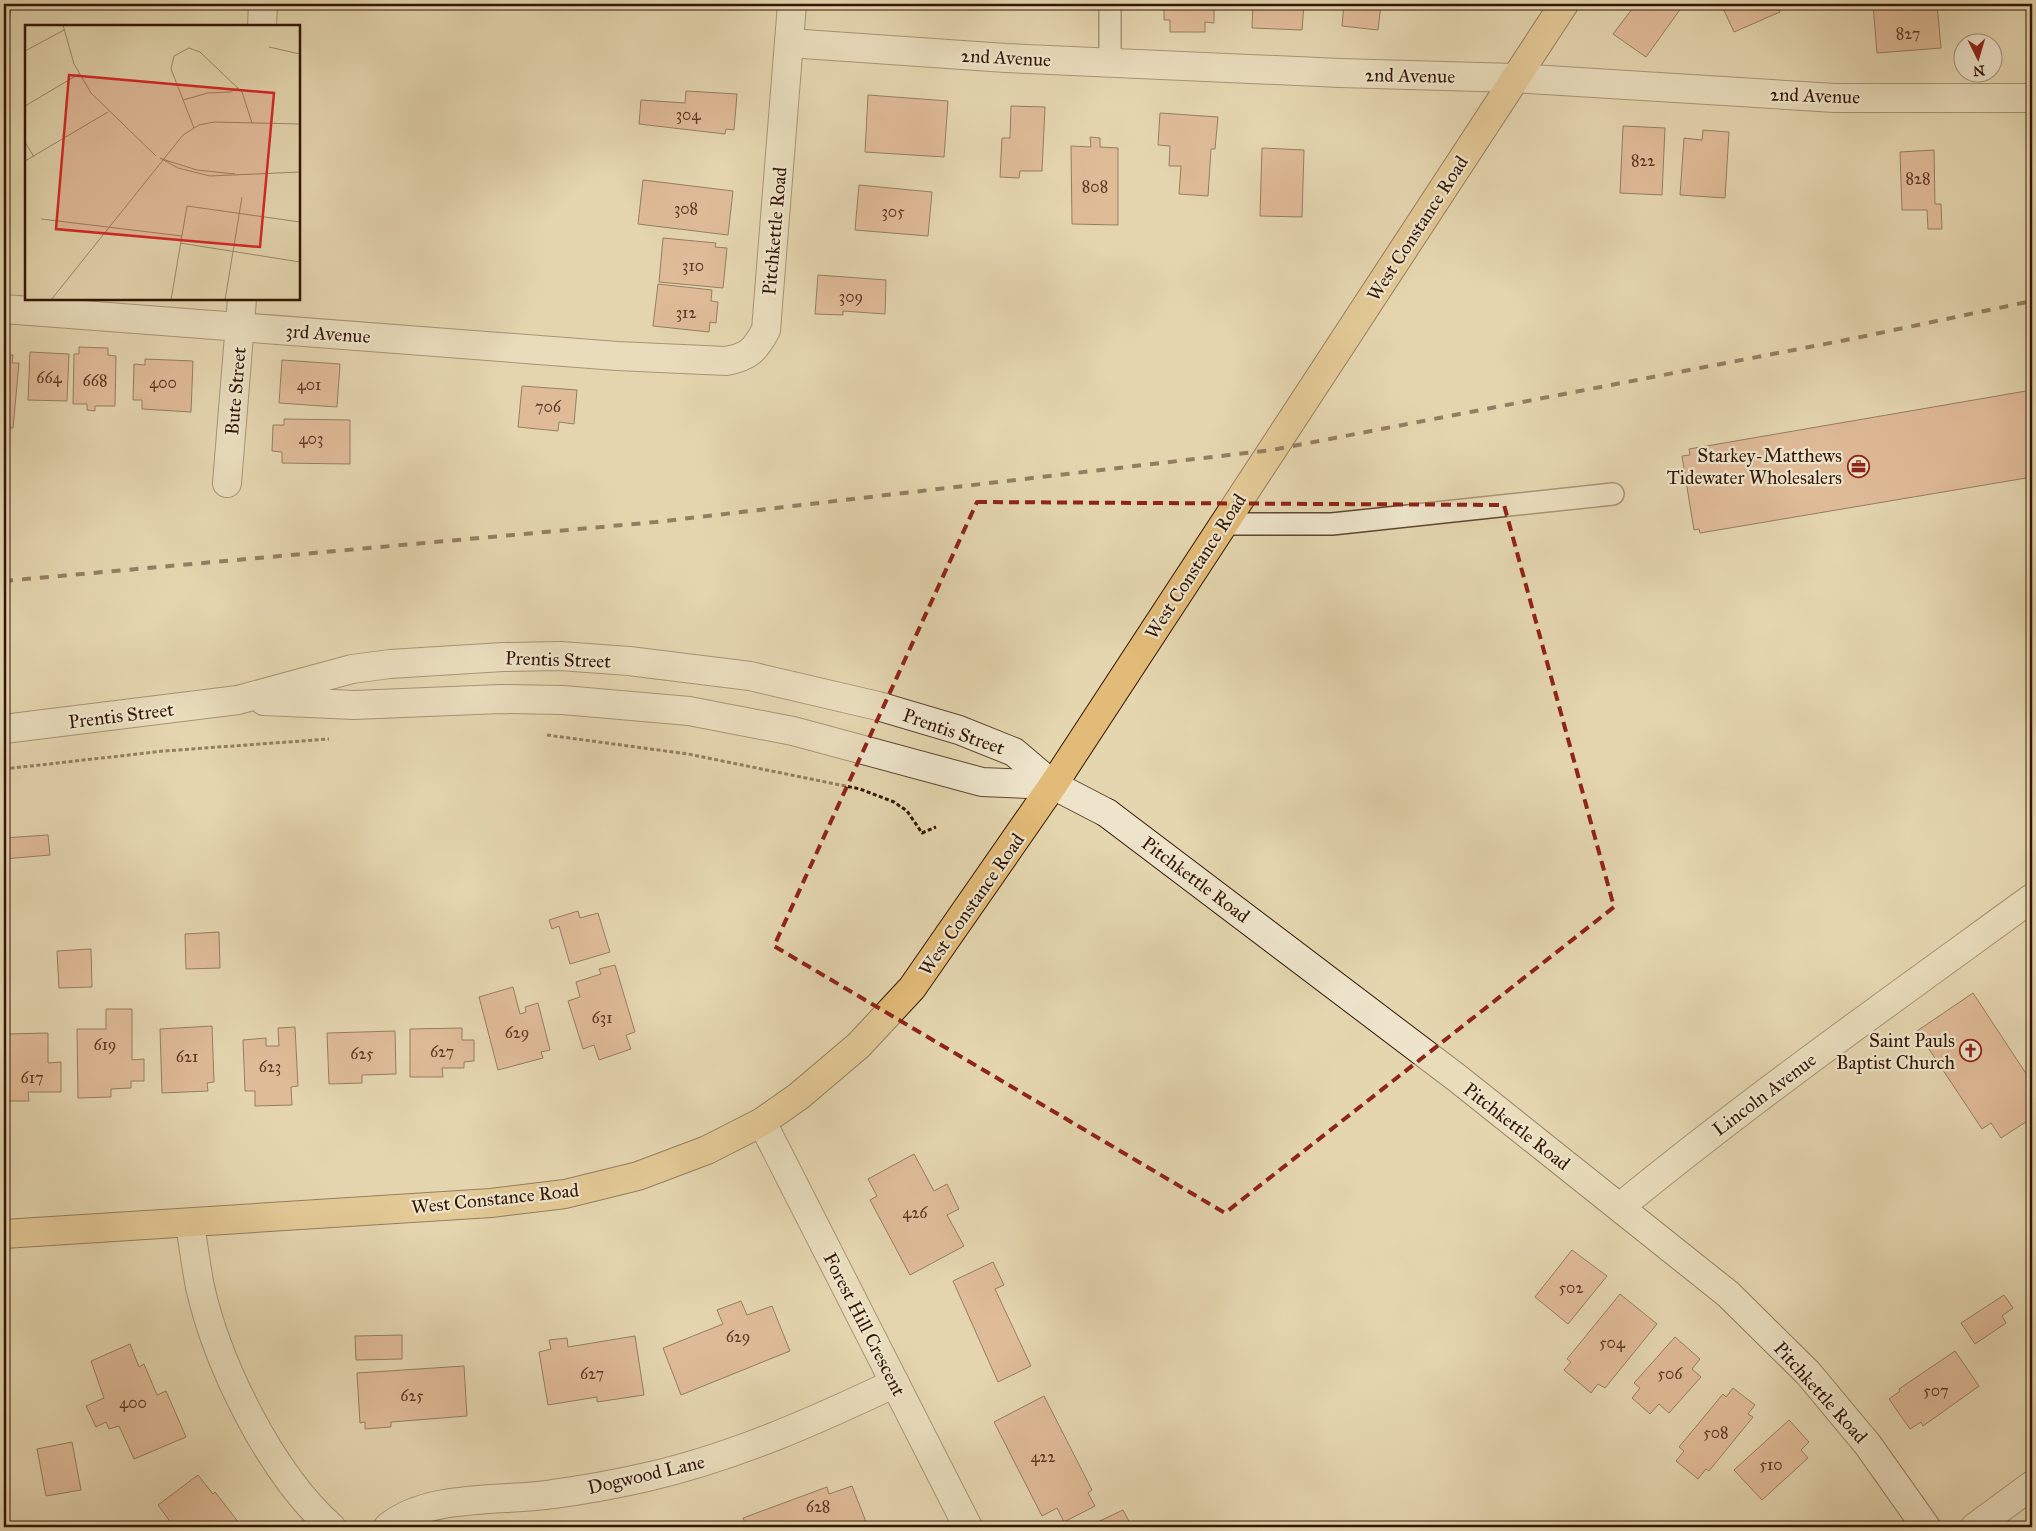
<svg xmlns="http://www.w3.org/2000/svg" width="2036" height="1531" viewBox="0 0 2036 1531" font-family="'IM FELL Great Primer',serif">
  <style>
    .building { fill: #db9b7c; stroke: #341605 }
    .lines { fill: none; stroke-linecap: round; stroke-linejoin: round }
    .service-casing { stroke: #604630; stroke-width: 24 }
    .minor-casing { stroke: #604630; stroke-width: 30 }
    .tertiary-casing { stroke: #604630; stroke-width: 30 }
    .secondary-casing { stroke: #341605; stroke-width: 30 }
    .primary-casing { stroke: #341605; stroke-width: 30 }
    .path { stroke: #341605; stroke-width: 3; stroke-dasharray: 4 2.5; stroke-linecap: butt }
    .service { stroke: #ede4cb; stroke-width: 21 }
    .minor { stroke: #ede4cb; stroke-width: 28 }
    .tertiary { stroke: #ede4cb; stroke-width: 28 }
    .secondary { stroke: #ede4cb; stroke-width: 28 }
    .primary { stroke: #e2bb78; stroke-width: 28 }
    .rail { stroke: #341605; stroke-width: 4; stroke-dasharray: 9 9; stroke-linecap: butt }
    .marked { fill: none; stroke: #8f2418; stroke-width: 4; stroke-dasharray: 10 6; stroke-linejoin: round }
    .labels { text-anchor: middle; stroke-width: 4.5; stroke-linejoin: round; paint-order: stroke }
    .number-label { font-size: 16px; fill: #5e3723 }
    .street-label { font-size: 19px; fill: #341605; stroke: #ede4cb }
    .poi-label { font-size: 19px; fill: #341605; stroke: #ede4cb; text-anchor: end }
    .inset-road { fill: none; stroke: #9e896b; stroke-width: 1 }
    .view { fill: #d62828; fill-opacity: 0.15; stroke: #d62828; stroke-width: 2.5 }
    .inset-edge { fill: none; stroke: #341605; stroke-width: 2.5 }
  </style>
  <rect width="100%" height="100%" fill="#e4d6af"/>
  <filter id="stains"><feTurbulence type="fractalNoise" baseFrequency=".004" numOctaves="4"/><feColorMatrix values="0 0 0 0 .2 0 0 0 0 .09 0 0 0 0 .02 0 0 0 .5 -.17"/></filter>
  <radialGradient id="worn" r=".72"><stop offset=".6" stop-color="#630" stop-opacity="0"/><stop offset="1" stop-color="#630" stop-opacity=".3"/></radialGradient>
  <!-- building -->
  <g class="building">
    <polygon points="4,4 11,4 8,36 4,35"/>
    <polygon points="149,4 213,4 213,9"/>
    <polygon points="1164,4 1214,4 1214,23 1205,22 1205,32 1170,32 1170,20 1164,20"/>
    <polygon points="1253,4 1304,4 1302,30 1252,28"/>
    <polygon points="1335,4 1381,4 1378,30 1342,26 1344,4"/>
    <polygon points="1636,4 1684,4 1646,57 1613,34"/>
    <polygon points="1721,4 1776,4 1780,12 1734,32"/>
    <polygon points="1873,4 1937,4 1941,48 1877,53"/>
    <polygon points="686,91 737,94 734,130 726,129 725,134 639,124 641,100 685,103"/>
    <polygon points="868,95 948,101 944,157 865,152"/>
    <polygon points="1011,106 1045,107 1042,171 1020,171 1019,178 1000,177 1002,138 1010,138"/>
    <polygon points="1160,113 1218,117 1215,149 1211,149 1208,196 1179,194 1181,166 1169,166 1170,146 1158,145"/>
    <polygon points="1623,126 1665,128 1662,195 1620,193"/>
    <polygon points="1703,130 1729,132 1725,198 1680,195 1684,138 1702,140"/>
    <polygon points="1090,137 1100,138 1100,147 1118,148 1118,225 1072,224 1071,146 1091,147"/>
    <polygon points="1262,148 1304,150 1302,217 1260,216"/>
    <polygon points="1934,150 1935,204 1941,204 1942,229 1928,229 1927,210 1902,210 1900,152"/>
    <polygon points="643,180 733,191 728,235 638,224"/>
    <polygon points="859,185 932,192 928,236 855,230"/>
    <polygon points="663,238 716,243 715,247 727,248 723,288 659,282"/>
    <polygon points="818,275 886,280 885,314 843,311 843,315 815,314"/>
    <polygon points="658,284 712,290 711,301 718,302 716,323 710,322 709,332 653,326"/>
    <polygon points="79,347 108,348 108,355 116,356 115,406 95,406 95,411 87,410 87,404 73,404 74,354 79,354"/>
    <polygon points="30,352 69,354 67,401 28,400"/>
    <polygon points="4,355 13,355 12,363 19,363 13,428 4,428"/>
    <polygon points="145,359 193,361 191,412 142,409 142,400 133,400 134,364 145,365"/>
    <polygon points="282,360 340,364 337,407 279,403"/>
    <polygon points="522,386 577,390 574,424 559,422 558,431 518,427"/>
    <polygon points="2032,390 2032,477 1700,533 1699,529 1694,530 1682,456 1690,455 1689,449"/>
    <polygon points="284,419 350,420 350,464 282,463 282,452 272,451 273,425 284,425"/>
    <polygon points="48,835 50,855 4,859 4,838"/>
    <polygon points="578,911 580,918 598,913 610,952 570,964 559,926 552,929 549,920"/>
    <polygon points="219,932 220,968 186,969 185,934"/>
    <polygon points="91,949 92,987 59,988 57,951"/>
    <polygon points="615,965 635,1032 626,1035 631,1049 599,1060 594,1045 583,1049 568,1001 580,997 576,982 601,974 599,969"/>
    <polygon points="513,987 520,1014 526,1012 525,1007 538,1003 550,1050 541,1052 543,1058 498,1070 479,997"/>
    <polygon points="1973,993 2027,1075 2032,1071 2032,1118 2001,1138 1991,1123 1982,1129 1917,1031"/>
    <polygon points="106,1009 132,1009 132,1060 144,1059 144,1081 131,1081 131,1088 111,1089 111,1097 78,1098 77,1029 106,1029"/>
    <polygon points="212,1026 214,1082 207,1083 208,1091 162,1093 160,1029"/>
    <polygon points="295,1027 298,1086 291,1087 292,1105 255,1106 255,1091 245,1091 243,1040 266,1038 266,1046 279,1046 278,1028"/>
    <polygon points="462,1028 462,1040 474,1040 474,1061 464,1062 464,1068 442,1068 443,1077 410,1077 410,1029"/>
    <polygon points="395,1031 396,1074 362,1075 362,1083 329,1084 327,1033"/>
    <polygon points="48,1033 48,1063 61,1062 61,1092 28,1092 29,1101 4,1101 4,1053 8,1053 8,1034"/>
    <polygon points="914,1154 934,1191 947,1184 959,1209 947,1215 964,1246 910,1275 870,1200 877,1196 868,1179"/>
    <polygon points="1572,1250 1607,1276 1568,1324 1535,1297"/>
    <polygon points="993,1262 1004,1285 995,1289 1031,1366 998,1382 953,1281"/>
    <polygon points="1620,1294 1657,1324 1605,1388 1598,1384 1591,1393 1564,1370 1571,1362 1567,1359"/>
    <polygon points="2004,1295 2013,1308 2002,1316 2006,1323 1975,1344 1961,1323"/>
    <polygon points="741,1301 747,1315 772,1306 790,1351 681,1395 663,1348 723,1324 717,1310"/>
    <polygon points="402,1335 402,1359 356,1360 355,1336"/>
    <polygon points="635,1336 644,1395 597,1402 597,1397 548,1405 539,1352 551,1349 549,1340 567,1338 568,1347"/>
    <polygon points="1675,1337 1700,1359 1692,1369 1701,1377 1669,1413 1659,1404 1650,1414 1632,1398 1640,1388 1634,1383"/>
    <polygon points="130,1344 139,1367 144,1364 157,1395 166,1391 186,1437 134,1459 119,1426 109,1429 106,1422 96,1427 86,1406 104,1398 91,1361"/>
    <polygon points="1955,1351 1979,1386 1923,1426 1921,1422 1910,1429 1889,1399 1900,1391 1899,1389"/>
    <polygon points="464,1366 467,1416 391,1422 391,1427 365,1429 365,1422 360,1423 357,1373"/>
    <polygon points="1733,1388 1755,1405 1748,1414 1753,1417 1709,1471 1706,1469 1698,1479 1676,1461 1684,1451 1679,1447 1723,1394 1726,1397"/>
    <polygon points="1044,1396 1092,1490 1088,1493 1095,1506 1064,1522 1057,1508 1042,1516 994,1422"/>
    <polygon points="1789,1420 1809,1442 1801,1450 1808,1458 1762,1500 1734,1470"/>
    <polygon points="72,1442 81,1490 46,1496 37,1449"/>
    <polygon points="198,1475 213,1494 215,1492 242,1527 174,1527 158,1505"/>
    <polygon points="852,1486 868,1527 747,1527 743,1518 827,1487 829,1494"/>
    <polygon points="1123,1510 1132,1527 1087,1527"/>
  </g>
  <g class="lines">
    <defs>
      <g id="service">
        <polyline points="1110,63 1110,4"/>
        <polyline points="1223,524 1332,524 1613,494"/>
      </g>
      <g id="minor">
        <polyline points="262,26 263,4"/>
        <polyline points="789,43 1006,58 1340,73 1514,78 1835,98 2032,98"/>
        <path d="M4,309L617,356L726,361C749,357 755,350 766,330L792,4"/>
        <polyline points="227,483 242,299"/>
        <polyline points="762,1122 968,1527"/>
        <path d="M1620,1207C1753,1098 1893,999 2032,898"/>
        <path d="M190,1223C193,1244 196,1266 200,1287C218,1366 270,1472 331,1527"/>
        <path d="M388,1527C430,1493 503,1502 553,1494C584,1490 616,1484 647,1477C734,1457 815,1421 895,1383"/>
        <polyline points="1975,1527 2032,1485"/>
      </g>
      <g id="tertiary">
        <polyline points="264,701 354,705 501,699 563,700 689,711 793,731 982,782 1053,785"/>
        <polyline points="4,729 238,700 352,669 390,664 503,657 560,656 629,661 750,676 878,706 959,730 1014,752 1053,785 1107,813"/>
      </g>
      <polyline id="secondary" points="1107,813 1457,1078 1728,1294 1808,1373 1868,1445 1926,1527"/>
      <polyline id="primary" points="4,1234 491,1203 565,1194 638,1176 707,1150 762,1122 799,1096 859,1045 912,988 1053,785 1564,4"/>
    </defs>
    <!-- service casing -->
    <use href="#service" class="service-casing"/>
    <!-- minor casing -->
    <use href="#minor" class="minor-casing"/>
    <!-- tertiary casing -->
    <use href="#tertiary" class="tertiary-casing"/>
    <!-- secondary casing -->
    <use href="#secondary" class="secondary-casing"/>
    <!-- primary casing -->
    <use href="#primary" class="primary-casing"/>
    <!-- path -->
    <g class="path">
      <polyline points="547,735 688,754 860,789 894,802 907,811 922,833 936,827"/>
      <polyline points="4,769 164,751 329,739"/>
    </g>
    <!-- service -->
    <use href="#service" class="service"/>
    <!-- minor -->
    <use href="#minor" class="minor"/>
    <!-- tertiary -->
    <use href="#tertiary" class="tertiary"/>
    <!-- secondary -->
    <use href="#secondary" class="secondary"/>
    <!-- primary -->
    <use href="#primary" class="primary"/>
    <!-- rail -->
    <polyline class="rail" points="4,581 656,522 1272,450 1851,339 2032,301"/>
  </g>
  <!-- marked area -->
  <path d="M0 0H2036V1531H0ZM977,502L1504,505L1614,907L1225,1213L774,946Z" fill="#e4d6af" fill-opacity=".55" fill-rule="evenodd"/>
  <path class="marked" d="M977,502L1504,505L1614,907L1225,1213L774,946Z"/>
  <!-- icons -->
  <defs>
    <symbol id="office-ring" viewBox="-11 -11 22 22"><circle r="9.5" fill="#ede4cb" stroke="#8f2418" stroke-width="1.5"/><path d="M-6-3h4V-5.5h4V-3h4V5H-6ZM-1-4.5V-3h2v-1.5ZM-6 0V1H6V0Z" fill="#8f2418"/></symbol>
    <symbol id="church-ring" viewBox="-11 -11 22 22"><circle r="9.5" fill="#ede4cb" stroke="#8f2418" stroke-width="1.5"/><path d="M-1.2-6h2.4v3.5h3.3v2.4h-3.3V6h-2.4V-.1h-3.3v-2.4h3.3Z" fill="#8f2418"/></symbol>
  </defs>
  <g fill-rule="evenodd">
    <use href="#office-ring" x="1846" y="454" width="25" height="25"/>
    <use href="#church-ring" x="1958" y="1038" width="25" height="25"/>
  </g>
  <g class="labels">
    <!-- number labels -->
    <g class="number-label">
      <text x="1908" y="39">827</text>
      <text x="688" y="120">304</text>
      <text x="1643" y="166">822</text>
      <text x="1918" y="184">828</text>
      <text x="1095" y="192">808</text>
      <text x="686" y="214">308</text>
      <text x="893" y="217">305</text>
      <text x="693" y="271">310</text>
      <text x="851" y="302">309</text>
      <text x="686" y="318">312</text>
      <text x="49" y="383">664</text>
      <text x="95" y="386">668</text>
      <text x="163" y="388">400</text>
      <text x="309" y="390">401</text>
      <text x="548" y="412">706</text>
      <text x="311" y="444">403</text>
      <text x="602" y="1023">631</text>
      <text x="517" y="1038">629</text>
      <text x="105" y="1050">619</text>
      <text x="442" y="1057">627</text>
      <text x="362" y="1059">625</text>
      <text x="187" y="1062">621</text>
      <text x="270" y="1072">623</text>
      <text x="32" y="1083">617</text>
      <text x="915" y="1218">426</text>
      <text x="1571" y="1293">502</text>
      <text x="738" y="1342">629</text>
      <text x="1612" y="1348">504</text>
      <text x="592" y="1379">627</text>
      <text x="1670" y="1379">506</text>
      <text x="1936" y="1396">507</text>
      <text x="412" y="1401">625</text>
      <text x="133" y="1408">400</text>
      <text x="1716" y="1438">508</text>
      <text x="1043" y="1462">422</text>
      <text x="1771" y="1470">510</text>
      <text x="818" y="1512">628</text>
    </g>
    <!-- street labels -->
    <g class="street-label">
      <text transform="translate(1006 57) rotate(3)" y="7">2nd Avenue</text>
      <text transform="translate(1410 75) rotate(1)" y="7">2nd Avenue</text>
      <text transform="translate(1815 95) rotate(2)" y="7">2nd Avenue</text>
      <text transform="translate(1417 228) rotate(-57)" y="7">West Constance Road</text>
      <text transform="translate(774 231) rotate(-85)" y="7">Pitchkettle Road</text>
      <text transform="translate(328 333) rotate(4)" y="7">3rd Avenue</text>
      <text transform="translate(235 391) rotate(-85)" y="7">Bute Street</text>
      <text transform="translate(1195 566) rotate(-57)" y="7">West Constance Road</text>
      <text transform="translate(558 659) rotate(2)" y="7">Prentis Street</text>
      <text transform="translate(121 715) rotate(-7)" y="7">Prentis Street</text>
      <text transform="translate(954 731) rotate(19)" y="7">Prentis Street</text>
      <text transform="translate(1196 879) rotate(37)" y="7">Pitchkettle Road</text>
      <text transform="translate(971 904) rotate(-55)" y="7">West Constance Road</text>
      <text transform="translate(1764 1094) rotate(-37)" y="7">Lincoln Avenue</text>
      <text transform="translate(1517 1126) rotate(38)" y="7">Pitchkettle Road</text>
      <text transform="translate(495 1198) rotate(-6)" y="7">West Constance Road</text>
      <text transform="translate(865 1324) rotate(63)" y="7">Forest Hill Crescent</text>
      <text transform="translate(1821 1392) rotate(48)" y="7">Pitchkettle Road</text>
      <text transform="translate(646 1474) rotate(-13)" y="7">Dogwood Lane</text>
    </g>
    <!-- poi labels -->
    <g class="poi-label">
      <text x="1842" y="462">Starkey-Matthews<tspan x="1842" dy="22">Tidewater Wholesalers</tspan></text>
      <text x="1955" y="1047">Saint Pauls<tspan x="1955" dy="22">Baptist Church</tspan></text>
    </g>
  </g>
  <!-- overview -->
  <g transform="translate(25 25)">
    <rect width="275" height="275" fill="#e4d6af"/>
    <path class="inset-road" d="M38,0L49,39L66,68L131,131M244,22L275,29M0,26L39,5M158,75L183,68L205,67L213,63M0,81L54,49M169,103L146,44L149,31L164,23L175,27L217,67L227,98M0,117L9,132M135,133L153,143L185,151L275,147M137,134L172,145L210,149M0,136L83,87M16,194L157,211M155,218L275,237M26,275L158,110L174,100L189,97L275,99M146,275L162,181L275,197M200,275L217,172"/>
    <path class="view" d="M44,50L249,68L235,222L31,204Z"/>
    <rect width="275" height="275" class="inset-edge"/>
  </g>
  <!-- margin -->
  <rect width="2036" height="1531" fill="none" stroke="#e4d6af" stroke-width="20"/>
  <rect x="5" y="5" width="2026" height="1521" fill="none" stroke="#341605" stroke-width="2.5"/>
  <rect x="10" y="10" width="2016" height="1511" fill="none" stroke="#341605"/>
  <!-- north arrow -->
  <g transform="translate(1978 58) rotate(175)"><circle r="24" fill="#ede4cb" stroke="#a3927c"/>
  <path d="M0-4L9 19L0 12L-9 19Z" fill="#8f2418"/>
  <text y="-8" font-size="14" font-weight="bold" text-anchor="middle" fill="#341605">N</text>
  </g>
  <rect width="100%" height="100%" filter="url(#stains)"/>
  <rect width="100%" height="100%" fill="url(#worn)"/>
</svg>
